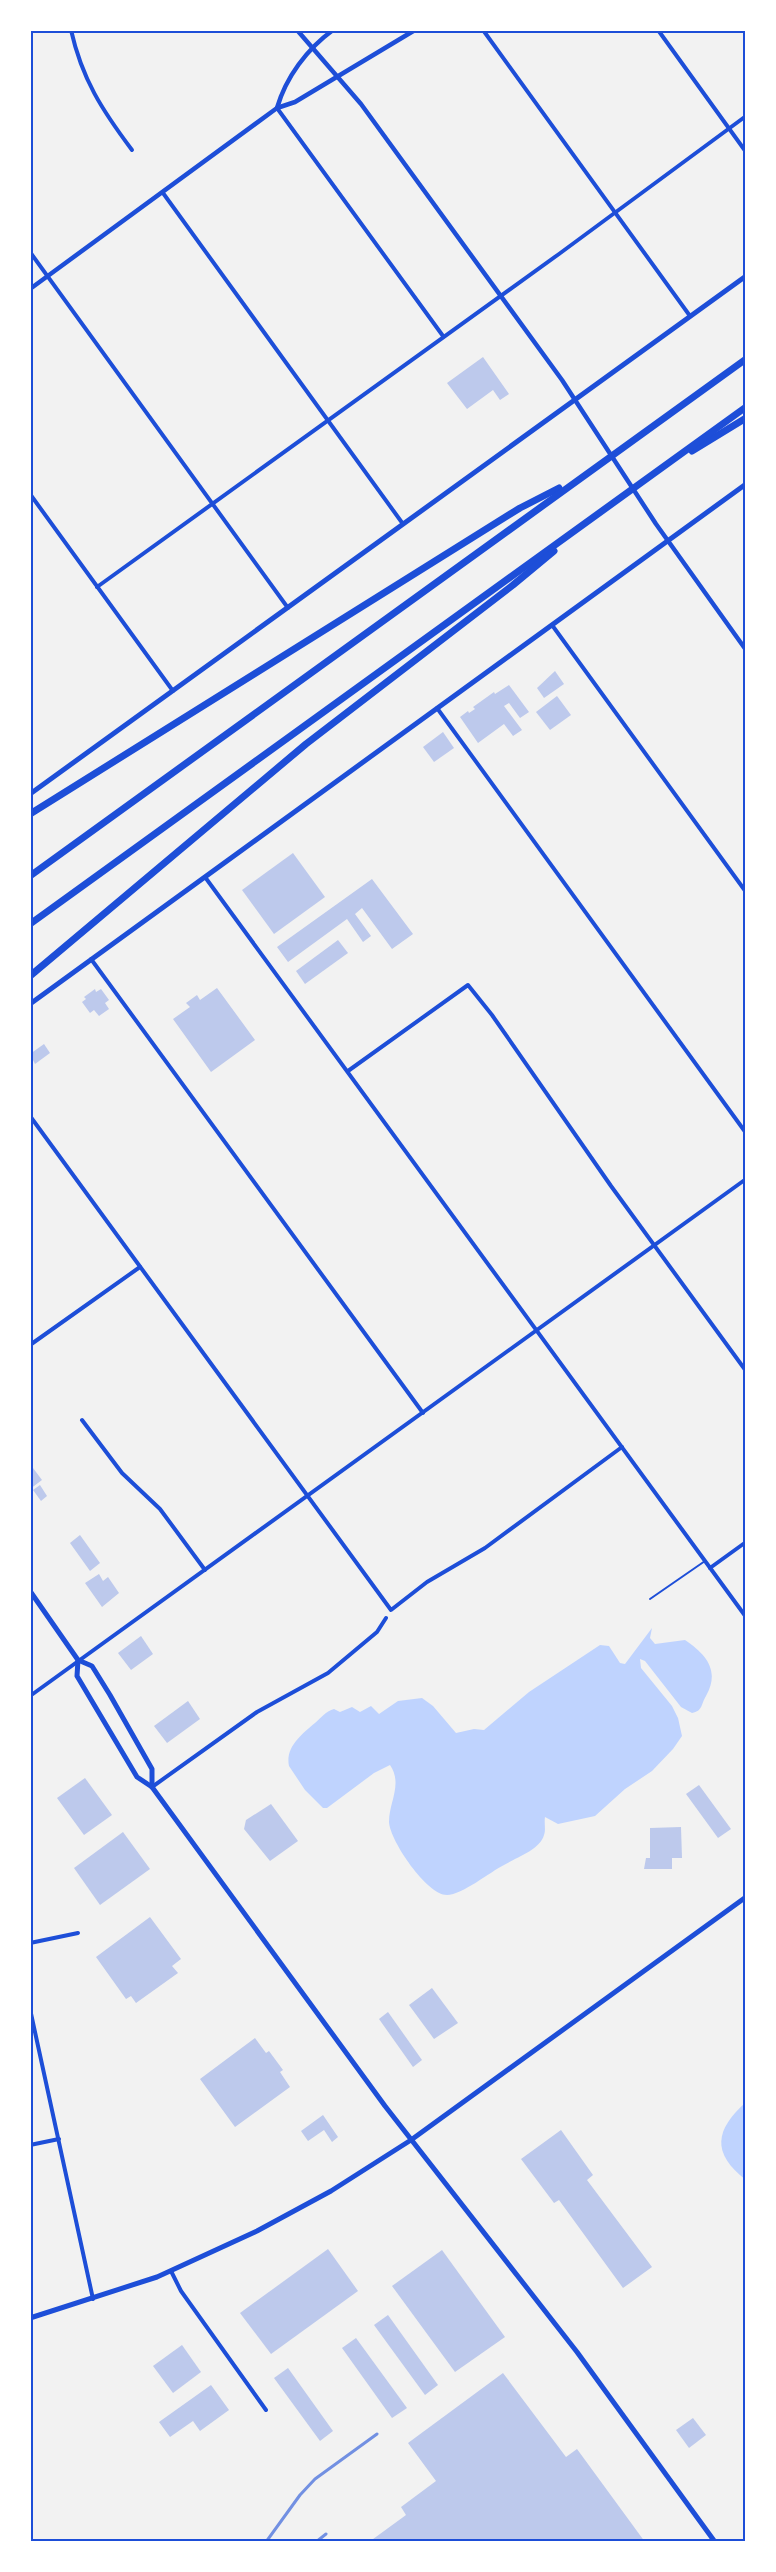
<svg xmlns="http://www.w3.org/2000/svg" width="776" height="2572" viewBox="0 0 776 2572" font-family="'Archivo Narrow',sans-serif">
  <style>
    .water { fill: #bfd3fe }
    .building { fill: #bdc9ec }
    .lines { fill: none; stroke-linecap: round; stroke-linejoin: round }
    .service { stroke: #1d4ed8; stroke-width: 2 }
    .minor { stroke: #1d4ed8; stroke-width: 4 }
    .tertiary { stroke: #1d4ed8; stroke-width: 4.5 }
    .secondary { stroke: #1d4ed8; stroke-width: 5 }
    .motorway { stroke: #1d4ed8; stroke-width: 7 }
    .rail { stroke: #7290e2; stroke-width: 3 }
    .neatline { fill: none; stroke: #1d4ed8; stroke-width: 2 }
  </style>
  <rect width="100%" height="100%" fill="#f2f2f2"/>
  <!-- water -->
  <g class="water">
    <path d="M652,1628L650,1638L655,1644L685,1640C707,1655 720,1671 706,1696C701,1704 703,1711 692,1713L681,1707L645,1661L640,1659L641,1668L672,1706L678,1718L682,1736L673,1749L652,1771L625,1789L595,1816L558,1824L545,1817C544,1823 546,1830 544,1835C540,1850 515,1858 504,1865C490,1872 462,1895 447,1895C427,1895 390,1841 389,1822C389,1802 403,1784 390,1765L374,1773L327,1808H323L305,1790L289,1766C285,1747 302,1734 315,1723C322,1717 326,1711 334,1709L340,1712L352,1707L360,1712L371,1706L379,1714L398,1701L422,1698L433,1706L456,1733L474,1729L484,1730L529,1692L600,1645L609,1646L620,1663L625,1664Z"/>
    <path d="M746,2102V2180C711,2153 715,2130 746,2102Z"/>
  </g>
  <!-- building -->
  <g class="building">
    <polygon points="483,357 509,394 500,400 493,390 467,409 447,383"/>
    <polygon points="555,671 564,684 544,698 537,688"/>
    <polygon points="509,685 529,712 520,718 509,703 504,706 522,730 513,736 504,724 478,743 460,717 468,711 469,713 475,709 473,707 494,692 495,694"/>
    <polygon points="557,696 571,715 550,730 536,712"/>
    <polygon points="443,732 454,748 434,762 423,747"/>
    <polygon points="293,853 325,897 274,934 242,890"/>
    <polygon points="372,879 413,934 392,949 362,908 355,914 371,936 363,942 347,919 288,962 277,947"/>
    <polygon points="338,940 348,953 305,984 296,971"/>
    <polygon points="217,988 255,1040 211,1072 173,1019 190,1007 186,1003 197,995 200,1000"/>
    <polygon points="95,989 96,992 101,989 109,1000 105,1003 109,1009 99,1016 94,1010 90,1013 82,1002 86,999 84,997"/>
    <polygon points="44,1044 50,1053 35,1064 30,1054"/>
    <polygon points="33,1468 42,1480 30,1489 30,1470"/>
    <polygon points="40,1485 47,1496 41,1501 33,1490"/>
    <polygon points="80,1535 100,1563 90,1571 70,1543"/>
    <polygon points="99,1574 103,1581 108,1577 119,1593 102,1607 85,1583"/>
    <polygon points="141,1636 153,1654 131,1670 118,1653"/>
    <polygon points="188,1701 200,1719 167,1743 154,1726"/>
    <polygon points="85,1778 112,1815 84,1835 57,1798"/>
    <polygon points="699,1785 731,1829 718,1838 686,1794"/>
    <polygon points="271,1804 298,1841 270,1861 244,1829 246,1820"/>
    <polygon points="681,1827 682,1858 672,1858 672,1869 644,1869 646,1858 650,1858 650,1828"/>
    <polygon points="123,1832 150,1869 100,1905 74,1868"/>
    <polygon points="150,1917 181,1959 172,1966 178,1973 136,2003 131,1996 126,1999 96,1957"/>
    <polygon points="432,1988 458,2023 434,2039 409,2005"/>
    <polygon points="388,2012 422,2060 413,2067 379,2019"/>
    <polygon points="255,2038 266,2053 269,2051 283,2070 280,2072 290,2087 235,2127 200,2079"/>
    <polygon points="323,2115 338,2137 332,2142 324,2130 308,2141 301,2131"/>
    <polygon points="561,2130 593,2175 587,2180 652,2267 623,2288 559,2200 554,2203 521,2159"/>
    <polygon points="328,2249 358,2291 271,2354 240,2313"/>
    <polygon points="442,2250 505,2337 455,2372 392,2286"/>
    <polygon points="388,2315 438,2385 425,2395 374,2325"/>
    <polygon points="356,2338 407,2408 392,2418 342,2348"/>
    <polygon points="182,2345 201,2372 173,2393 153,2366"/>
    <polygon points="288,2368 333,2431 320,2441 274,2378"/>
    <polygon points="503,2373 566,2457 577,2449 645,2542 369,2542 406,2515 401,2507 436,2481 408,2443"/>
    <polygon points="211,2385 229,2410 200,2431 193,2421 170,2437 159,2422"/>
    <polygon points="693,2418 706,2435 689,2448 676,2430"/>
  </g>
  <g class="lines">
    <!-- service -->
    <polyline class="service" points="650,1599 705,1561"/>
    <!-- minor -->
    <g class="minor">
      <path d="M71,30C82,79 102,110 132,150"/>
      <polyline points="483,30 690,316"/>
      <polyline points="658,30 746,152"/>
      <polyline points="277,108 443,336"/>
      <polyline points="163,193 403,524"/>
      <polyline points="30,252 288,608"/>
      <polyline points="30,494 173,691"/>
      <polyline points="97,587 559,254 746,116"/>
      <polyline points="552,625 746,892"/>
      <polyline points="437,708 746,1133"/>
      <polyline points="205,877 746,1617"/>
      <polyline points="91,959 423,1413"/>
      <polyline points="348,1071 468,985 492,1015 611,1186 746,1371"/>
      <polyline points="30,1116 391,1610 427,1582 485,1548 622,1447"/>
      <polyline points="30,1345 140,1267"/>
      <polyline points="82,1420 122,1473 160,1509 205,1570"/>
      <polyline points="710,1568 746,1542"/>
      <polyline points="30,1696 746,1179"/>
      <polyline points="152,1787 257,1712 328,1673 377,1632 386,1618"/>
      <polyline points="30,1943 78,1933"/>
      <polyline points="30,2009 93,2299"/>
      <polyline points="30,2145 59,2139"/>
      <polyline points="171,2271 181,2291 266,2410"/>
    </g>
    <!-- tertiary -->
    <g class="tertiary">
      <polyline points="297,30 361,104 562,380 656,524 746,650"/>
      <path d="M277,108C286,77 307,49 333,30"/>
      <polyline points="30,289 277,108 295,102 415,30"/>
    </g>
    <!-- secondary -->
    <g class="secondary">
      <polyline points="30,794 746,276"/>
      <polyline points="30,1004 746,484"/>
      <polyline points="30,1591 78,1660 77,1676 137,1777 152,1787 385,2106 577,2352 715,2542"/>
      <polyline points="78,1660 92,1666 110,1695 152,1769 152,1787"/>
      <polyline points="30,2318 157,2277 257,2231 331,2191 411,2140 746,1897"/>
    </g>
    <!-- motorway -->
    <g class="motorway">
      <polyline points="692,451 746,418"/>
      <polyline points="30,814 520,508 559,488"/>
      <polyline points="30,876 746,359"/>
      <polyline points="30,924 746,407"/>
      <polyline points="30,976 306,744 513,585 554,551"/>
    </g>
    <!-- rail -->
    <g class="rail">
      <polyline points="266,2542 300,2495 315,2479 377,2434"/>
      <polyline points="316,2542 326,2534"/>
    </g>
  </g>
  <!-- border -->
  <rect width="776" height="2572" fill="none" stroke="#ffffff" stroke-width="63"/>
  <rect x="32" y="32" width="712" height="2508" class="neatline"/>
</svg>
